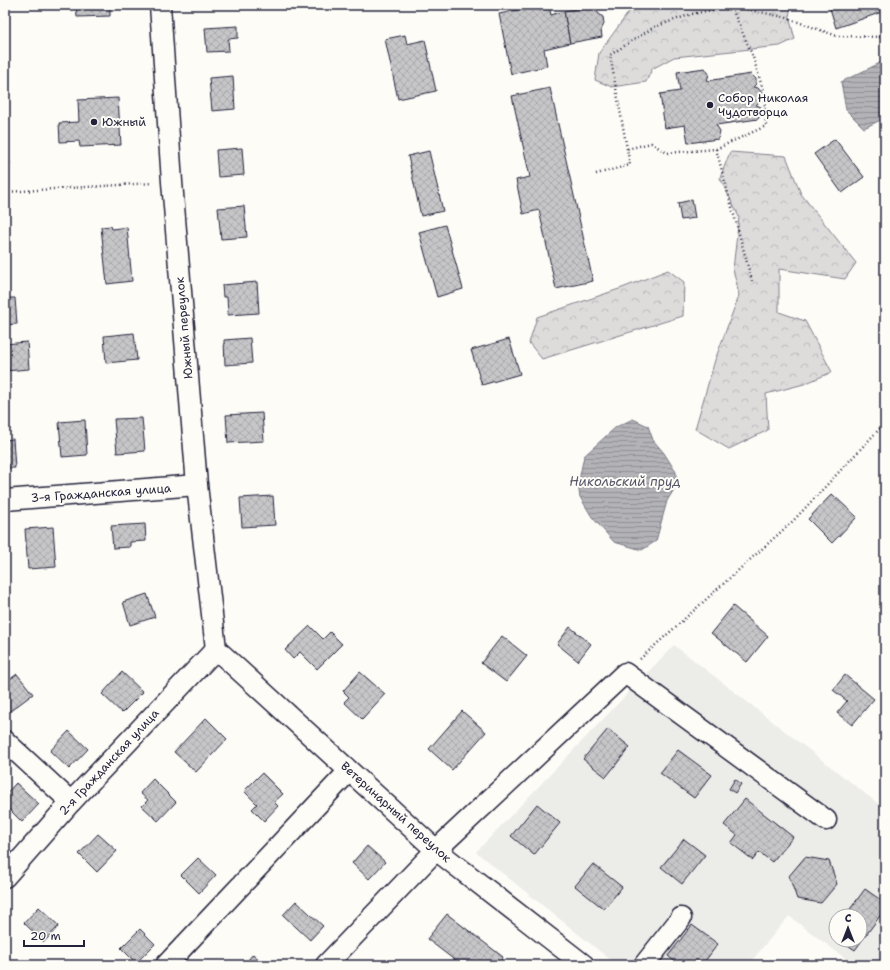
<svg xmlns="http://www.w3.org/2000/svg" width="890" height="970" viewBox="0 0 890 970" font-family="'Shantell Sans',sans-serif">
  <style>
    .built { fill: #ecece9; fill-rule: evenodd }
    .forest { fill: url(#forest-crowns); stroke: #807f8b }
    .water { fill: url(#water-rules); stroke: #787885 }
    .building { fill: url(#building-cross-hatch); stroke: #22223b }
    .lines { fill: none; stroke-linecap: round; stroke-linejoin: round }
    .minor-casing { stroke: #22223b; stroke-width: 23 }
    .path { stroke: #22223b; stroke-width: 2.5; stroke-dasharray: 1 3; stroke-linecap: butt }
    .minor { stroke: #fdfcf7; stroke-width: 20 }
    .poi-dot { fill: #22223b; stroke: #fdfcf7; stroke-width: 1.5 }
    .labels { text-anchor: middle; stroke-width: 4; stroke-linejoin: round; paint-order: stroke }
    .poi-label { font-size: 12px; fill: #22223b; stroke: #fdfcf7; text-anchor: start }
    .street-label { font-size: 12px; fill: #22223b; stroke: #fdfcf7 }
    .water-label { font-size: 13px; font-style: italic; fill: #545466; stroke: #fdfcf7 }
  </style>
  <defs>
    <pattern id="forest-crowns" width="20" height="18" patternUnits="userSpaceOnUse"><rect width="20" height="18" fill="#dddcdb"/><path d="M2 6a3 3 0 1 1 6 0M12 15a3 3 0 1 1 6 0" fill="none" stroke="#bdbcbd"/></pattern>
    <pattern id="water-rules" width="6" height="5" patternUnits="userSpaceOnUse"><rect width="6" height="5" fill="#b2b2b7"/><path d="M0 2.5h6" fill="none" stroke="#909096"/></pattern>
    <pattern id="building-cross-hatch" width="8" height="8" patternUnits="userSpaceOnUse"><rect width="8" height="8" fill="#c6c6c8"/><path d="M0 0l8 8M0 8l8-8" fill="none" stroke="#aaaaad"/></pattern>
  </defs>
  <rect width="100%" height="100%" fill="#fdfcf7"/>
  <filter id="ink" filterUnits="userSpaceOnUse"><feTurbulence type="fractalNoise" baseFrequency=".025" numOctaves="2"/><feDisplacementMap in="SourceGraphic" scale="8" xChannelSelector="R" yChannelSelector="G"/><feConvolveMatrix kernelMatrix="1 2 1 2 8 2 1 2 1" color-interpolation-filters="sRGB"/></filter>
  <g filter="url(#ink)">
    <!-- built -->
    <path class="built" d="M674,645L885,809V965H854L789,916L748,965H617L476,852ZM836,916H860V940H836Z"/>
    <!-- forest -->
    <g class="forest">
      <polygon points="659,5 791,5 789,17 795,39 780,46 674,57 652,69 646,82 612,87 595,80 599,53 631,9"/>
      <polygon points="730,152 786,156 801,194 856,263 845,279 779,269 779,312 805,321 832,372 804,384 766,394 768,430 729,449 695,429 715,360 739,295 733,269 739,217 720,178"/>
      <polygon points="668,270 684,282 683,316 542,359 529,343 537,317 622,288"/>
    </g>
    <!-- water -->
    <g class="water">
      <polygon points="884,61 885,118 864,128 846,110 841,82"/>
      <polygon points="633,419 648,426 653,440 664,453 676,472 676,486 667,501 656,541 642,550 614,542 592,517 580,497 578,485 584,456 616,427"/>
    </g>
    <!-- building -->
    <g class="building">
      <polygon points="76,5 110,5 110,16 77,17"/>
      <polygon points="541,5 549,5 551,15 564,11 570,43 544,49 547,66 511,74 499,14"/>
      <polygon points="829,5 882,5 885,11 836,28"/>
      <polygon points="595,6 598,13 603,17 604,24 601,30 602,37 570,43 564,11"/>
      <polygon points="238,26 238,38 228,39 229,51 207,52 205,28"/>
      <polygon points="405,35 407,44 425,40 436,91 398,99 385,39"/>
      <polygon points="705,68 709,74 707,81 751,74 756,79 756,84 753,87 758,88 762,93 761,100 756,105 761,107 762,113 758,119 716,125 720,131 718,139 688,143 685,125 665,128 660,94 680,91 677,72"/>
      <polygon points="233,76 235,109 212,111 209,78"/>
      <polygon points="550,88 593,281 556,289 539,210 523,214 516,180 530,177 512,96"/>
      <polygon points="118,98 121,145 80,147 79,141 60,142 59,123 79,122 78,100"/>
      <polygon points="835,139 864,177 842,193 814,154"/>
      <polygon points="5,142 8,142 10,166 5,167"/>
      <polygon points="242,148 244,175 218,177 216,150"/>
      <polygon points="429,151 443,211 421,216 408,156"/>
      <polygon points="692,200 695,218 681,220 678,203"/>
      <polygon points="244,206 247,237 221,239 218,208"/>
      <polygon points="445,225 463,289 437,297 419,232"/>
      <polygon points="111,226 112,229 127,227 132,281 107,284 101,227"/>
      <polygon points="257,282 259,313 228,315 227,297 223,297 222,285"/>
      <polygon points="5,298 15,298 17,324 5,325"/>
      <polygon points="134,333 137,360 106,363 104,336"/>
      <polygon points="250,338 252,363 225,365 224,340"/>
      <polygon points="509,339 520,374 482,385 471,350"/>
      <polygon points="27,342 29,369 5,371 5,344"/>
      <polygon points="262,413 264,441 228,443 226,415"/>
      <polygon points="142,418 145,451 117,453 114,419"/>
      <polygon points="85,420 87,455 62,457 59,422"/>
      <polygon points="13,439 15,468 5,468 5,440"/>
      <polygon points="832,494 857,517 832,543 808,519"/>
      <polygon points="273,496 275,525 242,527 240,498"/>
      <polygon points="145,524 146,541 130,542 130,547 113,548 111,526"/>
      <polygon points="53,527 56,567 28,569 25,529"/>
      <polygon points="147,594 155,617 130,625 123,602"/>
      <polygon points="733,606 768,636 747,662 711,633"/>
      <polygon points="310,626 323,639 330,632 342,644 317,669 300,652 293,659 285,650"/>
      <polygon points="570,627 591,644 578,661 557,644"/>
      <polygon points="502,636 527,656 506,682 481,663"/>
      <polygon points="122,672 143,692 122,713 102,694"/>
      <polygon points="360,672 385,694 362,719 344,702 349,697 343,691"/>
      <polygon points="17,674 33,694 9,712 5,707 5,683"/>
      <polygon points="845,675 874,699 852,725 837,713 847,701 833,690"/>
      <polygon points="462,711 486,732 452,770 429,749"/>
      <polygon points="206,718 227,739 196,772 174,752"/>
      <polygon points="608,729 630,747 606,777 583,759"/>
      <polygon points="69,731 88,749 69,769 50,751"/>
      <polygon points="678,750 712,775 694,798 660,773"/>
      <polygon points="262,773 283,794 274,802 278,806 264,821 252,809 257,804 244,791"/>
      <polygon points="153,779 176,802 158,821 142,806 148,800 140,793"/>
      <polygon points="735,779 741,784 735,793 729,789"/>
      <polygon points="16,783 39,804 22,822 5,805 5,795"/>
      <polygon points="745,799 793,837 772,862 759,852 753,860 731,843 737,835 724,825"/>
      <polygon points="537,804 560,823 534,855 511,836"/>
      <polygon points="98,834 117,851 97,872 79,854"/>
      <polygon points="684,839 705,855 682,884 661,867"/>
      <polygon points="367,846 385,862 369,879 352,863"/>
      <polygon points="805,857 829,861 837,884 821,903 797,899 789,876"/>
      <polygon points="198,858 216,875 199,893 181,875"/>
      <polygon points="593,864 622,887 604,909 575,886"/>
      <polygon points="865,889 885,903 885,909 855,950 840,940 860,940 860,916 845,916"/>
      <polygon points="296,901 323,926 310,940 283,915"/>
      <polygon points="39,907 59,926 44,942 24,923"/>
      <polygon points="447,914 503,957 498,965 461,965 427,939"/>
      <polygon points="692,925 718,944 702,965 679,965 668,956"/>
      <polygon points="140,929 155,944 136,963 121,948"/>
      <polygon points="253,954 265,965 244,965"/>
    </g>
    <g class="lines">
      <defs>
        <g id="minor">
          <polyline points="160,5 172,182 197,485 216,649"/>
          <polyline points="5,500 197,485"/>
          <polyline points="216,649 436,850 584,965"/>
          <polyline points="5,741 71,802"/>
          <polyline points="5,877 71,802 216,649"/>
          <polyline points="166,965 349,771"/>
          <polyline points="326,965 436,850 625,673 826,820"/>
          <polyline points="644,965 681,918"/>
        </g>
      </defs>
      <!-- minor casing -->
      <use href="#minor" class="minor-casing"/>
      <!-- path -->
      <g class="path">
        <polyline points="627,149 610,55 654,27 692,14 731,6 784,17 837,36 885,37"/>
        <polyline points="716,149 752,281"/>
        <polyline points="596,174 630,165 627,149 651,143 667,153 716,149 766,126 764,93 753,57 731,6"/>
        <polyline points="5,192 152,183"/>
        <polyline points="640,659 793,521 885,423"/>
      </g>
      <!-- minor -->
      <use href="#minor" class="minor"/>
    </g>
  </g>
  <!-- markers -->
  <g class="poi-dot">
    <circle cx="710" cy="105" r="4"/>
    <circle cx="94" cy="122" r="4"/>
  </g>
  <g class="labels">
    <!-- poi labels -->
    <g class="poi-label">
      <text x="718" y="102">Собор Николая<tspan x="718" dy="14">Чудотворца</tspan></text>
      <text x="102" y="126">Южный</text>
    </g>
    <!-- street labels -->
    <g class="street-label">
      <text transform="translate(184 328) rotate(-95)" y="4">Южный переулок</text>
      <text transform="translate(101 493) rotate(-4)" y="4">3-я Гражданская улица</text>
      <text transform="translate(109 762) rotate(-47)" y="4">2-я Гражданская улица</text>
      <text transform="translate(396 812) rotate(42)" y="4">Ветеринарный переулок</text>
    </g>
    <!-- water labels -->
    <g class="water-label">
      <text x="625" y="486">Никольский пруд</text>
    </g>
  </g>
  <!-- margin -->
  <rect width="890" height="970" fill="none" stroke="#fdfcf7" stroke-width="20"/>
  <rect x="10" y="10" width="870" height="950" fill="none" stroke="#22223b" stroke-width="1.5" filter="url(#ink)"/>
  <!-- north arrow -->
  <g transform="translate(848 928)"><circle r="19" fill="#fdfcf7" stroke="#a5a5ac"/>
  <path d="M0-3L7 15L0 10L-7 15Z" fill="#22223b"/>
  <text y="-6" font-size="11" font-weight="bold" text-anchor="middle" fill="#22223b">С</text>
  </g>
  <!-- scale -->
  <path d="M24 940v6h60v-6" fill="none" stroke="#22223b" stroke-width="2"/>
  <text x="30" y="940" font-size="12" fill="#22223b" stroke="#fdfcf7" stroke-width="3" paint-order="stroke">20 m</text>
</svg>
